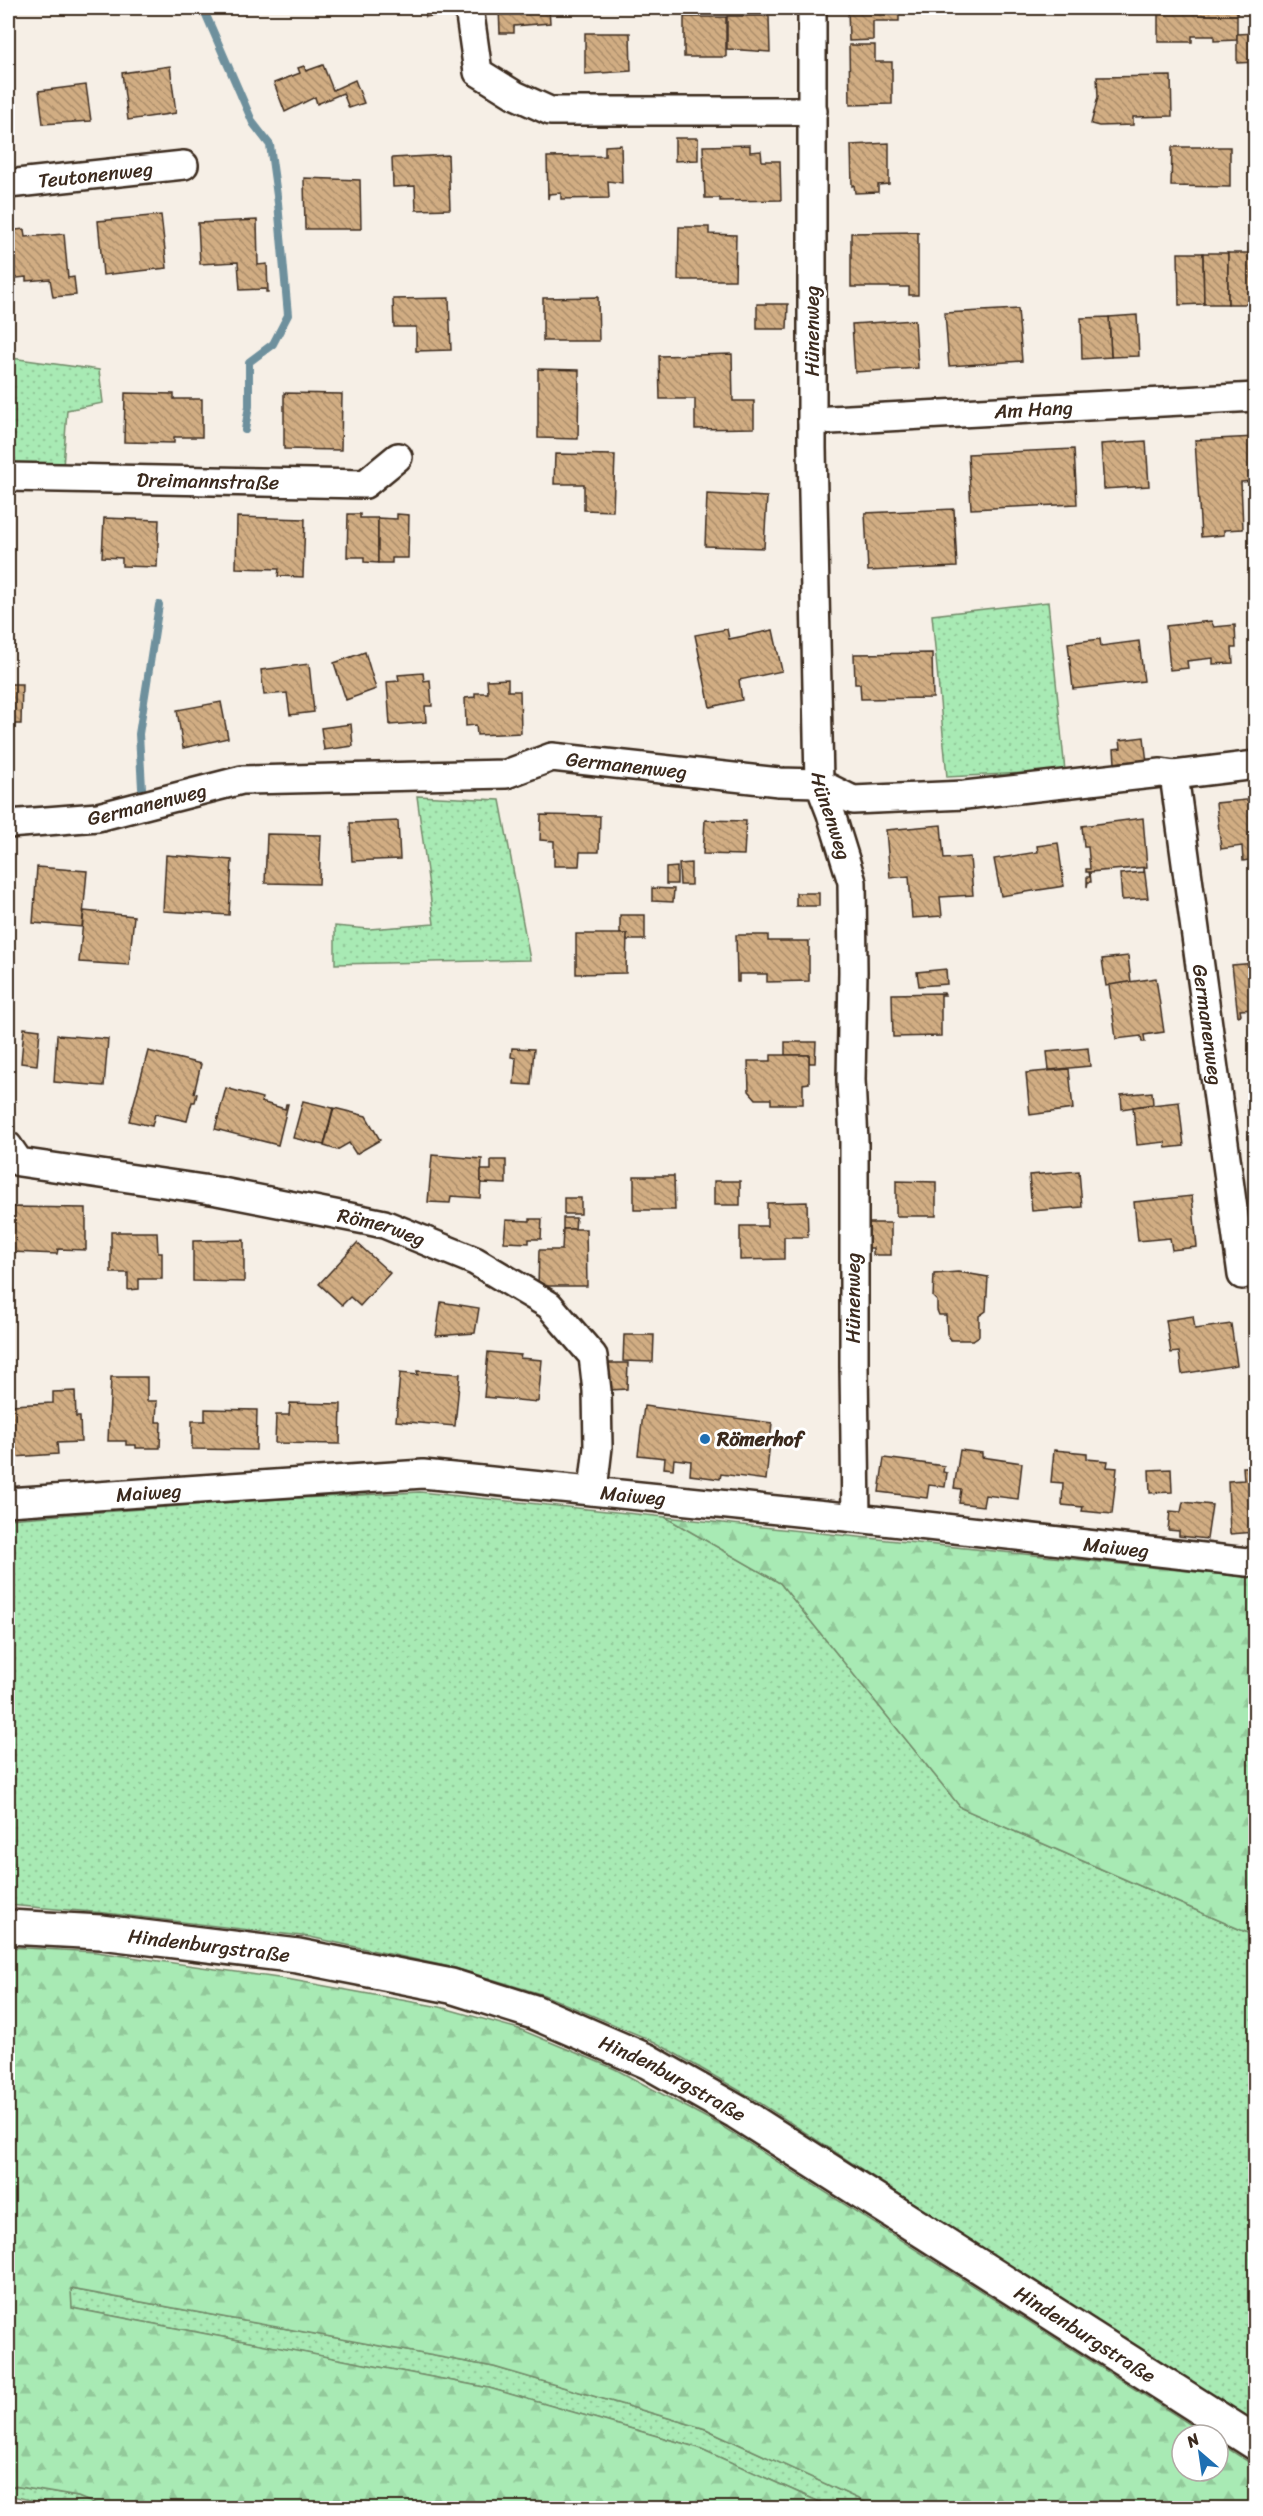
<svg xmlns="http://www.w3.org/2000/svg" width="1263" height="2516" viewBox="0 0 1263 2516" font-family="Sriracha,sans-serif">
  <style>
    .grass { fill: url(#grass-dots); stroke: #728a69; stroke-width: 1.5 }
    .forest { fill: url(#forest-firs); stroke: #728a69; stroke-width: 1.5 }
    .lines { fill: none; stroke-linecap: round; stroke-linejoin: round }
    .stream { stroke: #6e909d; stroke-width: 8 }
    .building { fill: url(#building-back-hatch); stroke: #3b2a1e; stroke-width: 1.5 }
    .minor-casing { stroke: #3b2a1e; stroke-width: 32 }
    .secondary-casing { stroke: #3b2a1e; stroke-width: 38 }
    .minor { stroke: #fff; stroke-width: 27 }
    .secondary { stroke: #fff; stroke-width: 33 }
    .poi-dot { fill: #1f6fb2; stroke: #fff; stroke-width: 2 }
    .labels { text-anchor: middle; stroke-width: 6; stroke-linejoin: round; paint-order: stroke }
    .street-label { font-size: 20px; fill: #3b2a1e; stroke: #fff }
    .poi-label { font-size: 20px; font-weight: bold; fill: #3b2a1e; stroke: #fff; text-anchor: start }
  </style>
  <defs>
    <pattern id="grass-dots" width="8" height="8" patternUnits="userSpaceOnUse" patternTransform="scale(1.5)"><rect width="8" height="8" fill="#a8eab4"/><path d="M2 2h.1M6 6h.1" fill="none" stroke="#92c99a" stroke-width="1.8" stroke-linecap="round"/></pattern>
    <pattern id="forest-firs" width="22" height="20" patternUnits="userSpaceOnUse" patternTransform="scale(1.5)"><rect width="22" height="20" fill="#a8eab4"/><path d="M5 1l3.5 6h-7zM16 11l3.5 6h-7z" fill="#92c99a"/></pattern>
    <pattern id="building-back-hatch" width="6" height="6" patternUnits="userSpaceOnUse" patternTransform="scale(1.5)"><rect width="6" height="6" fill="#d1ad83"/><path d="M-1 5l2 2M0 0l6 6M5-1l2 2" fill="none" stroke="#ab8d6b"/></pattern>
  </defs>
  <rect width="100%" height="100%" fill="#f6efe6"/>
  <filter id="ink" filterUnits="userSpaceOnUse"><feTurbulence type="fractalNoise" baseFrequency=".0167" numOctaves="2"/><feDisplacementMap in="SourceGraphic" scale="12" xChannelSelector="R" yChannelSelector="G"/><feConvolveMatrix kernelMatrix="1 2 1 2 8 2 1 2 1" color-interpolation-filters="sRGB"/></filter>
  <g filter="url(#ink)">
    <!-- grass -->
    <g class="grass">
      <polygon points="11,358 99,370 103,403 67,410 63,468 8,465 8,379"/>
      <polygon points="1048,602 1065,771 947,777 932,615"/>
      <polygon points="417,796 500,800 530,960 335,964 335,926 369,929 434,924"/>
      <polygon points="420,1492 665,1517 780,1583 961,1808 1255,1936 1255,2426 754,2099 655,2042 544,1995 455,1968 310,1937 105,1913 8,1905 8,1519 261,1500"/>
      <polygon points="71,2289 494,2367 706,2429 878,2508 833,2508 699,2448 489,2388 71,2308"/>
      <polygon points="8,2485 78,2497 105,2508 64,2508 8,2495"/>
    </g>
    <!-- forest -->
    <g class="forest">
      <polygon points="665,1517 1255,1578 1255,1936 961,1808 780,1583"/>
      <polygon points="8,1947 96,1952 292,1980 440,2007 519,2029 615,2069 720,2125 1207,2435 1182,2435 1182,2471 1218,2471 1218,2442 1255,2466 1255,2508 878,2508 706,2429 494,2367 71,2289 72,2308 489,2388 699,2448 833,2508 105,2508 78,2497 8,2485"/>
    </g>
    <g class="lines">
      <!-- stream -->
      <g class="stream">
        <polyline points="203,8 253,123 270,145 278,203 288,315 273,344 249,362 249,406 245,430"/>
        <polyline points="142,788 139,734 159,605"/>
      </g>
    </g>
    <!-- building -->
    <g class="building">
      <polygon points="424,8 442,8 444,14 426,17"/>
      <polygon points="499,8 549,8 550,23 514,26 514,33 500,33"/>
      <polygon points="848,8 899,8 899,21 873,21 873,40 849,41"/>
      <polygon points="1158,8 1237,8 1237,40 1214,41 1214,36 1192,36 1192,42 1158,42"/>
      <polygon points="727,16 769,16 770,52 727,49"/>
      <rect x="684" y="17" width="42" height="40"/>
      <polygon points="585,33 630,33 631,71 585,74"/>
      <polygon points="1256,33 1256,62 1237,63 1237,34"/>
      <polygon points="849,45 875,45 875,62 892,62 892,104 850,105"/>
      <polygon points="323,65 333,90 355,80 364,103 349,108 343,93 317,104 315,97 285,112 274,83 300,73 298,68 304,66 306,71"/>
      <polygon points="170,66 176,113 128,120 122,73"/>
      <polygon points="1171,76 1172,116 1133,117 1133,125 1099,126 1091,124 1098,97 1097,77"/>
      <polygon points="86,85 91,121 43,124 39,91"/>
      <polygon points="675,138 698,138 698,160 675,161"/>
      <polygon points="889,143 889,184 878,185 878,192 855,193 854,185 852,186 851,145"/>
      <polygon points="621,145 622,183 608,181 609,198 561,199 561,193 549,194 548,199 547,157 605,156 605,146"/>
      <polygon points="750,145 750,152 761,151 762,161 780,161 781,200 720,201 720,198 705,198 703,146"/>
      <polygon points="1172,147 1230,147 1230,187 1171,186"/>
      <polygon points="448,155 450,209 416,210 415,186 393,187 392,158"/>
      <polygon points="304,178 360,180 361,229 305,229"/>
      <polygon points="161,215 167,268 103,275 98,221"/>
      <polygon points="257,220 258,265 267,264 268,292 266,292 266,289 240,290 238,262 200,264 198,223"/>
      <polygon points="679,227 709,227 709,234 736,235 735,280 678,280"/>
      <polygon points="24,229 25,237 64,234 68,278 74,277 76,295 53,297 50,279 26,281 26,277 8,279 8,231"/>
      <polygon points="918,232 918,295 909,295 909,287 851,287 851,233"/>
      <polygon points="1178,253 1203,253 1204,304 1179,305"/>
      <polygon points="1203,253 1228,253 1228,304 1204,304"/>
      <rect x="1228" y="253" width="24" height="51"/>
      <rect x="1252" y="253" width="4" height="51"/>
      <polygon points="598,297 599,341 543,341 543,298"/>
      <polygon points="449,298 451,350 416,351 416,327 394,327 393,299"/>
      <polygon points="757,304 788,304 787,329 757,329"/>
      <polygon points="1018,309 1022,361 949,366 945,313"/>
      <polygon points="1137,315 1139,356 1111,357 1109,317"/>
      <polygon points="1109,317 1111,357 1082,359 1081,318"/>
      <polygon points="915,320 918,368 855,372 852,324"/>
      <polygon points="732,354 733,401 754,401 754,428 695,429 695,399 660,399 659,356"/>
      <polygon points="538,369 579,370 578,439 538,438"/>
      <polygon points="125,393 174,394 174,399 202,399 202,437 174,437 174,443 124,442"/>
      <polygon points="284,393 342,394 341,450 284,449"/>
      <polygon points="1256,437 1256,481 1241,482 1243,529 1224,530 1224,535 1201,537 1195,440"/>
      <polygon points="1146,441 1149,486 1104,489 1101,444"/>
      <polygon points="1074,449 1077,504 971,509 968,454"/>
      <polygon points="555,454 615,455 613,511 584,510 584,484 554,484"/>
      <polygon points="707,494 767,497 764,548 705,546"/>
      <polygon points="954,509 957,567 868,571 865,513"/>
      <polygon points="348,514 360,514 360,518 378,518 378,563 364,562 364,557 347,557"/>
      <polygon points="397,514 409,515 408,558 392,558 392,563 378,563 378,518 397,519"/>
      <polygon points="237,517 305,519 303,577 278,576 279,569 236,568"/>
      <polygon points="104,518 159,520 157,567 122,566 122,558 102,557"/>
      <polygon points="1211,621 1214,627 1235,625 1236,648 1232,648 1233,663 1213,664 1213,658 1187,661 1188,668 1170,670 1166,626"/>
      <polygon points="727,629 729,639 773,630 782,671 739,680 742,700 710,707 695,635"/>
      <polygon points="1100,639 1101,646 1139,641 1144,681 1073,689 1068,643"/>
      <polygon points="365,652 376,689 346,700 334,663"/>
      <polygon points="932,653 933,698 861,699 860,684 855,684 854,654"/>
      <polygon points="309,664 314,712 290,715 287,693 264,695 261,670"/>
      <polygon points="423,673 424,681 430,680 432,706 425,706 426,722 390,725 387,682 399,681 398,675"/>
      <polygon points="508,679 508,691 520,691 521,733 477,735 476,725 466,726 465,698 475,697 475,693 488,693 487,680"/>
      <polygon points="8,684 22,684 21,724 8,724"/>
      <polygon points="221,702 228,738 183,748 177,710"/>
      <polygon points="351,724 353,746 324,750 321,728"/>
      <polygon points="1144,737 1147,763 1123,766 1123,762 1115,763 1114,749 1121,748 1120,740"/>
      <polygon points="1256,799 1256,859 1243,861 1242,846 1221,849 1216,803"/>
      <polygon points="541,815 600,816 599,852 580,852 579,866 554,866 554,841 540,840"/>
      <polygon points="1143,818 1147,867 1090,872 1091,882 1088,882 1087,887 1087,877 1090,877 1089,872 1086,872 1086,869 1090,869 1088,847 1084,847 1082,826"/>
      <polygon points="705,820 746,821 744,855 703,854"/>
      <polygon points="398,821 400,859 352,861 350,823"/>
      <polygon points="941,825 944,859 970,857 973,895 940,897 942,916 912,918 909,876 890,878 886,830"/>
      <polygon points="267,834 321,835 319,884 265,883"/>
      <polygon points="1058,843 1064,886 1001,896 994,859 1038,852 1037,846"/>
      <polygon points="166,855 232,860 229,915 163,911"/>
      <polygon points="691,863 691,885 680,885 679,864"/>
      <polygon points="37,867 87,871 82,927 33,923"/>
      <polygon points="677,867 677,884 666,884 666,868"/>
      <polygon points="1144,867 1148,898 1122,900 1120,874 1144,872"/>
      <polygon points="652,888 674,889 673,902 652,901"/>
      <rect x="796" y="893" width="23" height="13"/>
      <polygon points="84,911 134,916 129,965 79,962"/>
      <polygon points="620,915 645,915 645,940 626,940 627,934 620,934"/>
      <polygon points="576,934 627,934 626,973 576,974"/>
      <polygon points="736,935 768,935 768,941 809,941 809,981 767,982 767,974 739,974 739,982 737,982"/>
      <polygon points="1128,956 1131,982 1106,986 1102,959"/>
      <polygon points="1256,963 1256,1009 1240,1010 1241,1015 1238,1016 1232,965"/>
      <polygon points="946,969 947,984 919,986 917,972"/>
      <polygon points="1156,978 1164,1032 1144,1035 1145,1042 1142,1042 1141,1036 1116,1039 1109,985"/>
      <polygon points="944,993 945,995 941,995 941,1036 893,1037 892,994"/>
      <polygon points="24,1028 40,1030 37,1065 21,1063"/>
      <polygon points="57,1035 108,1039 104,1086 54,1082"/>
      <polygon points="785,1042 816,1042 815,1063 809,1063 809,1055 785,1055"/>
      <polygon points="512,1048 534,1049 531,1085 514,1084 516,1058 511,1057"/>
      <polygon points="1088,1048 1090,1066 1049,1070 1047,1052"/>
      <polygon points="148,1051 201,1064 194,1093 197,1094 195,1102 192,1102 187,1121 155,1114 152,1126 129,1121"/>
      <polygon points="771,1055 809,1055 809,1083 803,1084 803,1104 771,1104 771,1099 756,1099 749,1091 748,1061 771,1061"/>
      <polygon points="1069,1069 1073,1109 1030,1115 1026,1073"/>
      <polygon points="226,1088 262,1098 261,1102 285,1109 286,1104 288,1104 278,1145 215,1129"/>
      <polygon points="1152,1092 1153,1104 1122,1109 1121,1095"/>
      <polygon points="303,1101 333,1108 324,1145 293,1138"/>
      <polygon points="1179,1102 1184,1146 1166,1148 1165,1142 1137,1145 1133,1107"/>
      <polygon points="1256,1103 1256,1154 1254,1154 1247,1105"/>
      <polygon points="334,1108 366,1116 380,1140 356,1154 349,1143 337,1150 324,1146"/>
      <polygon points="432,1155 482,1159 480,1198 451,1196 450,1203 428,1202"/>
      <polygon points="491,1160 506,1160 506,1184 481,1183 481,1170 491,1170"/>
      <polygon points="1079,1171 1082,1207 1032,1211 1029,1175"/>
      <polygon points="634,1176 674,1176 675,1210 634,1210"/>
      <rect x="714" y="1181" width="26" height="24"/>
      <polygon points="896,1181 936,1182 936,1216 896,1216"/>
      <polygon points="1192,1196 1197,1247 1172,1250 1170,1238 1138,1241 1134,1202"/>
      <rect x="564" y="1198" width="17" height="16"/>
      <polygon points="807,1202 808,1237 784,1237 784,1259 740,1260 740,1226 767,1226 767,1203"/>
      <polygon points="12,1207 86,1208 86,1250 58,1249 57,1254 12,1252"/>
      <polygon points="563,1218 576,1218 575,1229 563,1229"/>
      <polygon points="530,1219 542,1219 541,1239 529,1239 529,1243 504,1242 506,1220 530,1221"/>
      <polygon points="869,1223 891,1223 891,1255 873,1255 873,1248 869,1248"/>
      <polygon points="563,1229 586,1229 587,1286 538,1286 539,1250 562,1250"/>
      <polygon points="111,1232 157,1232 158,1253 162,1253 162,1279 139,1279 139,1289 128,1290 128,1273 111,1273"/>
      <polygon points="244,1240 244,1282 193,1281 193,1241"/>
      <polygon points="357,1243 390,1273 360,1306 350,1297 342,1305 319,1284"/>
      <polygon points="958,1272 988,1277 986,1311 979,1316 979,1336 973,1340 951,1340 947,1334 946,1315 939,1315 937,1310 937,1301 933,1297 934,1274"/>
      <polygon points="441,1302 479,1308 475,1333 436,1336"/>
      <polygon points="1193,1316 1195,1329 1231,1324 1237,1365 1182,1374 1179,1352 1171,1353 1166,1320"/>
      <polygon points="624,1335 654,1335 653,1362 623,1361"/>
      <polygon points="1256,1337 1256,1365 1254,1365 1250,1338"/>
      <polygon points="488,1352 521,1355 520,1358 542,1360 538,1402 484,1397"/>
      <polygon points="603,1363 628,1363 627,1389 610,1390"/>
      <polygon points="417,1371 460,1374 455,1426 396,1421 400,1373 418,1375"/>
      <polygon points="111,1377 147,1377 147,1401 157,1401 156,1422 161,1422 160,1448 136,1448 136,1445 126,1445 126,1441 108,1441"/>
      <polygon points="75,1391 76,1417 80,1417 81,1442 57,1443 58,1454 14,1457 13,1450 8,1451 8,1411 11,1410 11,1405 53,1403 53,1392"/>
      <polygon points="290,1403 341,1404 340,1444 275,1443 276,1415 289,1415"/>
      <polygon points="644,1406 772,1423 766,1480 721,1474 720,1479 690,1475 691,1461 674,1459 673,1469 664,1468 665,1458 638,1455"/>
      <polygon points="205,1409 257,1410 256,1450 192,1449 192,1421 205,1421"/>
      <polygon points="960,1450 982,1453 982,1457 1022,1463 1018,1499 985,1495 983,1506 959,1503 961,1489 954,1488"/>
      <polygon points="1054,1450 1087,1453 1087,1459 1108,1461 1107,1467 1117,1468 1112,1514 1082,1511 1083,1507 1062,1505 1063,1483 1051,1482"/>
      <polygon points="884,1458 944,1466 943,1472 947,1473 945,1487 929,1485 927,1498 879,1492"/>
      <polygon points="1243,1467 1256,1467 1256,1532 1230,1534 1228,1481 1244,1480"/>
      <polygon points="1171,1469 1172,1492 1150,1493 1149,1470"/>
      <polygon points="1183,1502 1212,1505 1207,1539 1179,1536 1179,1531 1168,1530 1170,1511 1181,1512"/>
    </g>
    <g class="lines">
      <defs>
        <g id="minor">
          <polyline points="469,8 478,72 515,95 550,111 813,111"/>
          <path id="s1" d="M812,8V448L819,783L831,814L852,882L853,972L851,1080L854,1142V1367L856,1518"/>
          <path id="s2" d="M8,184L184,165"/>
          <path id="s3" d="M812,421L1256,397"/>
          <path id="s4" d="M8,477L365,484L398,457"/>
          <path id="s5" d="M1174,775L1242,1275"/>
          <path id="s6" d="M8,824L98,817L242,780L506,774L552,757L779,782L819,783L853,800L965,795L1161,773L1174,775L1256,765"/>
          <path id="s7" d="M8,1146L19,1162L217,1191L365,1220L384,1224L475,1261L549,1305L593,1356L597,1391L598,1447L593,1490"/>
          <path id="s8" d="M8,1502L423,1474L856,1518L1256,1563"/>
        </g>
        <g id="secondary">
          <path id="s9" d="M8,1927L101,1932L298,1956L451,1986L534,2012L647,2061L737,2112L1256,2443"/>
        </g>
      </defs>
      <!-- minor casing -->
      <use href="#minor" class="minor-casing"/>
      <!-- secondary casing -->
      <use href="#secondary" class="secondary-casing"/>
      <!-- minor -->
      <use href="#minor" class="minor"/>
      <!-- secondary -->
      <use href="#secondary" class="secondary"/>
    </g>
  </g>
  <!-- markers -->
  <circle class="poi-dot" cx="705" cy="1439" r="6"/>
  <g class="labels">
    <!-- street labels -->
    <g class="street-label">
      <text dy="7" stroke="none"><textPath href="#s2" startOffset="88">Teutonenweg</textPath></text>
      <text transform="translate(812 331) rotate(-90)" y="7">Hünenweg</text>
      <text dy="7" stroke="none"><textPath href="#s3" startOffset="222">Am Hang</textPath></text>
      <text dy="7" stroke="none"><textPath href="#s4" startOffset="200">Dreimannstraße</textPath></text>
      <text dy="7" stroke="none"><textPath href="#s6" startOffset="627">Germanenweg</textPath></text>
      <text dy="7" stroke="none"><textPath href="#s6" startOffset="141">Germanenweg</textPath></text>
      <text dy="7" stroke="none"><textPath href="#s1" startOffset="810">Hünenweg</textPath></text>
      <text dy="7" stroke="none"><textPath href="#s5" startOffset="252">Germanenweg</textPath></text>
      <text dy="7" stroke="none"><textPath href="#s7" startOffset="388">Römerweg</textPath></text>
      <text transform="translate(853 1298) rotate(-90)" y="7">Hünenweg</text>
      <text dy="7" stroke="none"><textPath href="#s8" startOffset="141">Maiweg</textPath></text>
      <text dy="7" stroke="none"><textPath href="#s8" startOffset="627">Maiweg</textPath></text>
      <text dy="7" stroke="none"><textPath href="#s8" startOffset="1113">Maiweg</textPath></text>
      <text dy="7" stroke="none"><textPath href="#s9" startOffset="202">Hindenburgstraße</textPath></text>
      <text dy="7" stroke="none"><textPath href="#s9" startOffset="688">Hindenburgstraße</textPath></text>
      <text dy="7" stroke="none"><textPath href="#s9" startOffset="1174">Hindenburgstraße</textPath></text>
    </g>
    <!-- poi labels -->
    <g class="poi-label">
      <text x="717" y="1446">Römerhof</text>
    </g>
  </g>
  <!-- margin -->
  <rect width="1263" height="2516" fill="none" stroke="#fff" stroke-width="30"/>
  <rect x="15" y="15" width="1233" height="2486" fill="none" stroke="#3b2a1e" stroke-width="2" filter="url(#ink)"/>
  <!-- north arrow -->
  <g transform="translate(1200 2453) rotate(331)"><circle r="28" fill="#ffffff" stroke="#b1aaa5" stroke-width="1.5"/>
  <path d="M0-4.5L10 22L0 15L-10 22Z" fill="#1f6fb2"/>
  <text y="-9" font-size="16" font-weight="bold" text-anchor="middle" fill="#3b2a1e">N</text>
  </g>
</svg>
